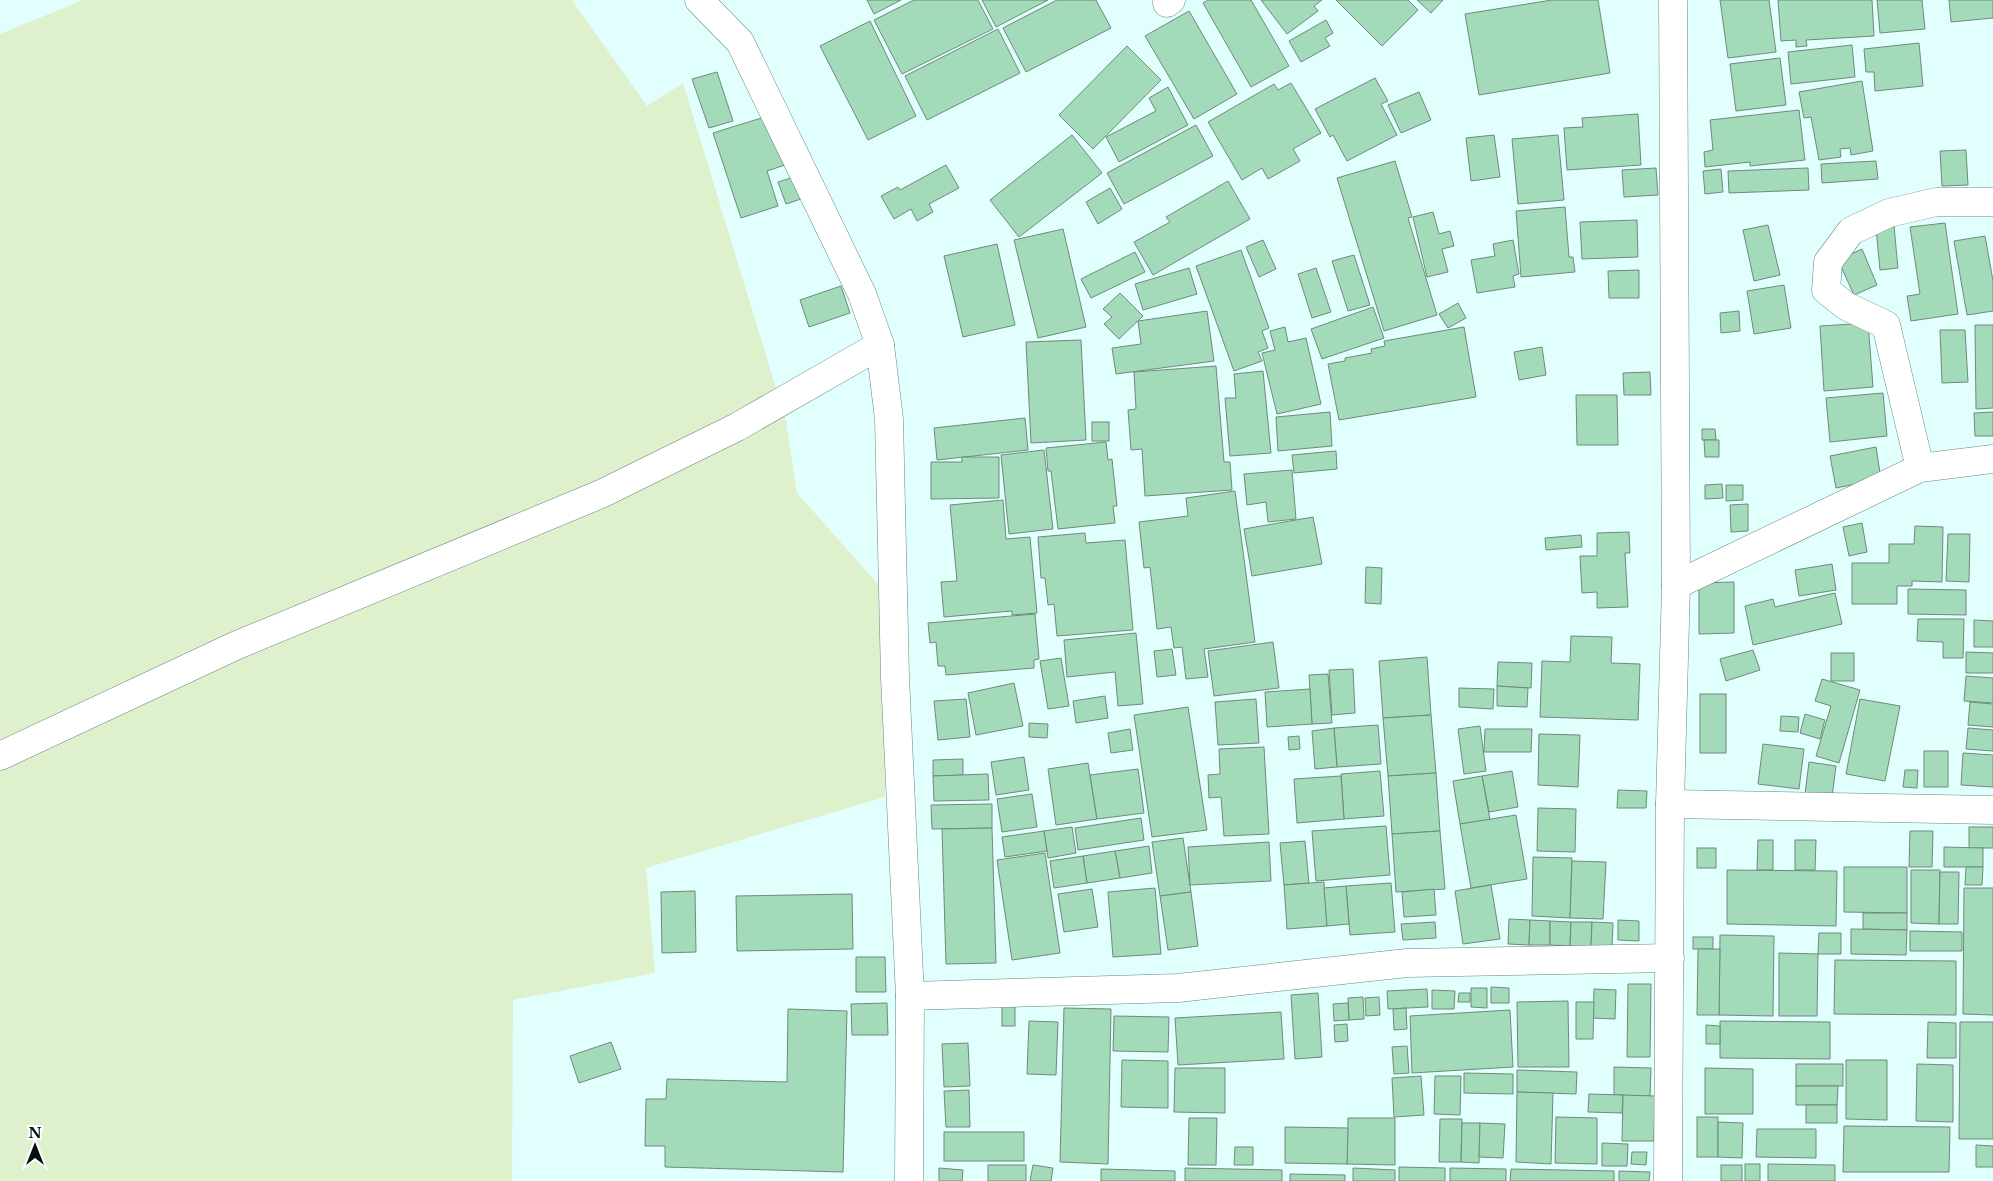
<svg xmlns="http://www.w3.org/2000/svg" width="1993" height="1181" viewBox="0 0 1993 1181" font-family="'Libre Baskerville',serif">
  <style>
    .green { fill: #dff0cc }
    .building { fill: #a3daba; stroke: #6f8a7a }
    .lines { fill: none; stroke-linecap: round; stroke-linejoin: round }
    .street-casing { stroke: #658785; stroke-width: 29 }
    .street { stroke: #fff; stroke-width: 28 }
  </style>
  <rect width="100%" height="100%" fill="#e1fffd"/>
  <!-- green -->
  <polygon class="green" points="83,0 572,0 647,106 683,83 786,421 797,493 884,591 885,797 646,868 655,973 513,1000 512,1181 0,1181 0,34"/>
  <!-- building -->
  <g class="building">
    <polygon points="867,0 901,0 874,14"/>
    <polygon points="914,0 978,0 993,29 902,74 874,20"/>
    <polygon points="982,0 1048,0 996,27"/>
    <polygon points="1057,0 1096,0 1111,28 1026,72 1003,28"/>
    <polygon points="1208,0 1251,0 1289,66 1251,87 1203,3"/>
    <polygon points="1261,0 1322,0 1314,6 1318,11 1287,34"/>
    <polygon points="1336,0 1408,0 1418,10 1382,46"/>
    <polygon points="1417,0 1443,0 1431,13"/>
    <polygon points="1552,0 1598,0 1610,73 1479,95 1465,14"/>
    <polygon points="1720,0 1769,0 1776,52 1728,58"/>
    <polygon points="1778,0 1872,0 1874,36 1806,40 1807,46 1796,47 1796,40 1781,41"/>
    <polygon points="1877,0 1922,0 1925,29 1880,33"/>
    <polygon points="1949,0 1993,0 1993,18 1951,22"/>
    <polygon points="1189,11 1237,94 1194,119 1145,36"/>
    <polygon points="1326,20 1333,33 1325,38 1330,46 1301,62 1289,41"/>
    <polygon points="870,21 916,116 868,140 820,46"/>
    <polygon points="998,29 1020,73 927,120 905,76"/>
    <polygon points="1919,43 1923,86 1875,91 1874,72 1866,72 1864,49"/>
    <polygon points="1852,45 1855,77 1791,84 1788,52"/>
    <polygon points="1127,46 1161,80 1093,149 1059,115"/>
    <polygon points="1780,58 1786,105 1736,111 1730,64"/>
    <polygon points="717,72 733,121 709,128 692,79"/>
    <polygon points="1375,78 1388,101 1381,104 1397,135 1347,161 1333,135 1330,137 1315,109"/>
    <polygon points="1862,81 1873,151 1851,155 1850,148 1840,149 1841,157 1819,160 1811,117 1804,118 1799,92"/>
    <polygon points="1291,83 1321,133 1293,149 1300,161 1268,179 1262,168 1242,180 1208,122 1274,84 1278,90"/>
    <polygon points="1168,87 1188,125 1119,162 1106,137 1156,111 1149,98"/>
    <polygon points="1419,92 1431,120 1401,133 1388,105"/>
    <polygon points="1799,110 1805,160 1750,166 1750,162 1705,167 1704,152 1713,150 1710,120"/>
    <polygon points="1638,114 1641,165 1567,170 1564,128 1583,127 1582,118"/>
    <polygon points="771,115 788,164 767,171 778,206 741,218 713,133"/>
    <polygon points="1196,125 1213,156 1124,204 1107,173"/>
    <polygon points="1072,135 1102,173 1019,237 990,200"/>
    <polygon points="1494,135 1500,177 1471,181 1466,138"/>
    <polygon points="1558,135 1564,200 1518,204 1512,139"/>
    <polygon points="1966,150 1968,185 1942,186 1940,151"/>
    <polygon points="1395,161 1412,217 1408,218 1437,315 1384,331 1337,178"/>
    <polygon points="1876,161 1878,179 1822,183 1821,164"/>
    <polygon points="946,165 959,188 929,204 933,212 917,221 911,209 894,219 881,196 898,187 900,190"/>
    <polygon points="1656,168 1658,195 1624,197 1622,170"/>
    <polygon points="1808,168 1809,190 1729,193 1728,171"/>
    <polygon points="1721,169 1723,192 1705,194 1703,171"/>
    <polygon points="797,176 804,198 786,204 778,182"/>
    <polygon points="1228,181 1250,219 1153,275 1134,242 1170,222 1166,217"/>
    <polygon points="1110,188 1122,209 1098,224 1086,202"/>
    <polygon points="1565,207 1569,257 1573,257 1575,272 1521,277 1516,211"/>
    <polygon points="1433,212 1439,234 1450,231 1454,246 1442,249 1448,272 1427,277 1413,217"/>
    <polygon points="1637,220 1638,257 1582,259 1580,222"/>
    <polygon points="1945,223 1958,314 1911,321 1907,296 1920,294 1910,227"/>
    <polygon points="1768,225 1780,275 1754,281 1743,230"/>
    <polygon points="1894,226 1898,268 1880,270 1876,228"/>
    <polygon points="1063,229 1086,327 1038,338 1014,240"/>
    <polygon points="1985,236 1993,281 1993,311 1967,315 1954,241"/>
    <polygon points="1263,240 1276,269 1259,277 1246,247"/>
    <polygon points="1513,240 1519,274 1513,276 1515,287 1477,293 1471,260 1495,256 1493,244"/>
    <polygon points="997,244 1015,325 963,337 944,256"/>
    <polygon points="1862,249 1877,285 1854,295 1838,260"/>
    <polygon points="1241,250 1269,328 1262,331 1268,348 1258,352 1262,361 1234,371 1196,266"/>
    <polygon points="1135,252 1145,272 1091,298 1081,279"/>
    <polygon points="1354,255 1370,305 1348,311 1332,261"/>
    <polygon points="1189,268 1197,294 1143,310 1135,284"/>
    <polygon points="1316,268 1331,312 1312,318 1298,274"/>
    <polygon points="1639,270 1639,298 1609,298 1608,271"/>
    <polygon points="1784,285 1791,328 1754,334 1747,291"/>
    <polygon points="841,286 850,313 809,327 800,300"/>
    <polygon points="1120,293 1143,316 1119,339 1104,324 1112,317 1103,309"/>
    <polygon points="1458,303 1466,318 1448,328 1439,314"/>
    <polygon points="1373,307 1384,338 1322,359 1311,329"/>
    <polygon points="1207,311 1214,361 1116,374 1112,348 1141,344 1138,321"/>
    <polygon points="1739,311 1740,331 1721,333 1720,313"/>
    <polygon points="1868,323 1873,387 1824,391 1820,326"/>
    <polygon points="1975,325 1993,325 1993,408 1976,409"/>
    <polygon points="1285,327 1288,342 1306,338 1321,404 1277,414 1262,353 1275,350 1270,331"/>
    <polygon points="1464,327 1476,397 1339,420 1328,364 1345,361 1345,358 1372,353 1371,349 1385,346 1384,341"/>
    <polygon points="1940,330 1965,330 1968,382 1942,383"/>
    <polygon points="1081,340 1086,440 1031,443 1026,342"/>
    <polygon points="1542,347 1546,375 1519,380 1514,352"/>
    <polygon points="1216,366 1224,462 1230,462 1232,490 1145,496 1142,449 1131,450 1128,410 1136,409 1134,372"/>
    <polygon points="1263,371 1271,453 1230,456 1225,398 1236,398 1234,374"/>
    <polygon points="1650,372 1651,395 1624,395 1623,373"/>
    <polygon points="1883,393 1887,436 1830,442 1826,398"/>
    <polygon points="1576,395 1617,395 1618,445 1577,445"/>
    <polygon points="1330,412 1332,446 1278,451 1276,417"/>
    <polygon points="1993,412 1993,436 1975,436 1974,413"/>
    <polygon points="1025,418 1028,450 937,460 934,428"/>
    <rect x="1092" y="422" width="17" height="19"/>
    <polygon points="1702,429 1715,429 1716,440 1702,440"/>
    <polygon points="1704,440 1719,440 1719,457 1705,457"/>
    <polygon points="1106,442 1108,460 1112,459 1117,506 1113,506 1115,523 1058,529 1051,471 1048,471 1046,448"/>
    <polygon points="1876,447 1881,479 1836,488 1830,456"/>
    <polygon points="1044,450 1053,529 1009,534 1001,455"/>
    <polygon points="1336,451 1337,469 1294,473 1292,455"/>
    <polygon points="962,457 999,457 999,498 931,499 931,462 962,462"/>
    <polygon points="1292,470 1296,519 1268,522 1266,502 1247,505 1244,474"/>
    <polygon points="1722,484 1723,498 1705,499 1705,485"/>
    <polygon points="1726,485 1743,485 1743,500 1726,501"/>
    <polygon points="1235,491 1255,642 1204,649 1208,677 1186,679 1182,647 1174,648 1171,627 1157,629 1150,567 1144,568 1139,522 1188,516 1186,498"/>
    <polygon points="1003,500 1006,539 1030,537 1037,613 1012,615 1012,611 944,617 941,582 957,581 950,505"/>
    <polygon points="1748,504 1748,531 1731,532 1730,505"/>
    <polygon points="1313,517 1322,564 1252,576 1244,529"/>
    <polygon points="1862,523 1867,552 1849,556 1843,527"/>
    <polygon points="1915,526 1943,527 1942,582 1912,581 1912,586 1897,586 1897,604 1852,604 1852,563 1889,563 1889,544 1914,544"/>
    <polygon points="1629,532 1630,553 1625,553 1628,607 1597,608 1597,592 1582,593 1580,556 1597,556 1597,533"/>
    <polygon points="1085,533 1086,543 1125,540 1133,630 1057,636 1054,604 1048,605 1045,578 1041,578 1038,537"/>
    <polygon points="1948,534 1970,534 1969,582 1946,581"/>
    <polygon points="1581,535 1582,547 1546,550 1545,538"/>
    <polygon points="1832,564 1836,590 1799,596 1795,570"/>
    <polygon points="1366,567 1382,568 1381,604 1365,603"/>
    <polygon points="1734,582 1734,633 1699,634 1699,583"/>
    <polygon points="1908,589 1966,590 1966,615 1908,614"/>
    <polygon points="1835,593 1842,624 1753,645 1745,606 1773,599 1775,607"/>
    <polygon points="1035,614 1039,659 1034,660 1034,668 946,675 945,666 938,666 936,642 930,643 928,623"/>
    <polygon points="1918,619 1964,619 1963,658 1943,658 1943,642 1917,641"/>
    <polygon points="1974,620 1993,621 1993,647 1974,647"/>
    <polygon points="1136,633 1143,704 1118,706 1115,672 1067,677 1064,640"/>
    <polygon points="1571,636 1612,637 1611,663 1640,664 1638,720 1540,717 1542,661 1570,662"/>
    <polygon points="1273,642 1279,688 1214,696 1208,651"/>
    <polygon points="1172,649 1176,675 1157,677 1154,651"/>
    <polygon points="1753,650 1760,670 1726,681 1720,659"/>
    <polygon points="1966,652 1993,653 1993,673 1966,673"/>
    <rect x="1831" y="653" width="23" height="28"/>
    <polygon points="1427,657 1431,715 1383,718 1379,661"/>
    <polygon points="1061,658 1069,706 1048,709 1040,661"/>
    <polygon points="1498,662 1532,663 1531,688 1497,686"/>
    <polygon points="1353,669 1355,713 1332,715 1329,670"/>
    <polygon points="1328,674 1332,723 1312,724 1309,675"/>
    <polygon points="1966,676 1993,678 1993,703 1964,701"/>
    <polygon points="1822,679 1860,690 1839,763 1816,756 1831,706 1815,701"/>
    <polygon points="1014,683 1023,726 976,735 968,693"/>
    <polygon points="1497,686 1528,688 1527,707 1497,706"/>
    <polygon points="1459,688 1494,689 1493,709 1459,707"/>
    <polygon points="1310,689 1312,724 1267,727 1265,692"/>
    <rect x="1700" y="694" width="26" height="59"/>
    <polygon points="1105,696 1108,718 1076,723 1073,701"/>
    <polygon points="966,699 970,737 938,740 934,701"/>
    <polygon points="1256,699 1259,743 1218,745 1215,702"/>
    <polygon points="1860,699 1900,706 1885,781 1846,774"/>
    <polygon points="1970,702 1993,704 1993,727 1968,725"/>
    <polygon points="1188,707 1207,830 1152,837 1134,715"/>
    <polygon points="1805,714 1825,720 1820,739 1800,733"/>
    <polygon points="1431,715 1436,773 1388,776 1383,718"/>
    <polygon points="1781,716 1799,717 1798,732 1780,731"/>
    <polygon points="1029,723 1048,724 1047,738 1029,737"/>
    <polygon points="1378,725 1381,764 1337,767 1334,728"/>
    <polygon points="1480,726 1486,771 1464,774 1458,729"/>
    <polygon points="1334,728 1337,767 1315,769 1312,731"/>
    <polygon points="1968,728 1993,730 1993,751 1966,749"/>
    <polygon points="1130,729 1133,750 1111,753 1108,733"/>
    <polygon points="1485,729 1532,729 1531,752 1484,752"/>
    <polygon points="1539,734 1580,735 1578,787 1538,785"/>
    <polygon points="1299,736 1300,749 1289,750 1288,737"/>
    <polygon points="1763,744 1804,749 1799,789 1758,784"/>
    <polygon points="1264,747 1269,834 1224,836 1221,797 1209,798 1208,775 1220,774 1219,749"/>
    <rect x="1924" y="751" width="24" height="36"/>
    <polygon points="1963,753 1993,755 1993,787 1961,785"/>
    <polygon points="1024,757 1029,790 996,795 991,762"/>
    <polygon points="963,759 963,775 933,776 933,760"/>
    <polygon points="1809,762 1836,766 1832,797 1805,794"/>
    <polygon points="1088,763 1097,819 1056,825 1048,769"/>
    <polygon points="1138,769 1144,813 1097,819 1090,775"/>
    <polygon points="1905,770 1918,770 1917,788 1903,787"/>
    <polygon points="1380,771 1384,816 1344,819 1341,774"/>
    <polygon points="1512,771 1518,807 1489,812 1482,776"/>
    <polygon points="1436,773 1440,831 1392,834 1388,776"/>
    <polygon points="988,774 989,800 934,801 933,776"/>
    <polygon points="1341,776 1344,819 1297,823 1294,779"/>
    <polygon points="1482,776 1490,820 1460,824 1453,781"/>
    <polygon points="1618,790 1647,791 1646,808 1617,808"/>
    <polygon points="1032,794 1037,827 1002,832 997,799"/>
    <polygon points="992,804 992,828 932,829 931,805"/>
    <polygon points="1538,808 1576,809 1575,852 1537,851"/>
    <polygon points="1516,815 1527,879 1471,888 1460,824"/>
    <polygon points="1141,818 1144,840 1078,850 1075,828"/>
    <polygon points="1386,826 1390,875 1316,881 1312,831"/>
    <polygon points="1072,827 1076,853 1048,858 1044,831"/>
    <rect x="1969" y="827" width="24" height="21"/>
    <polygon points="992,828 996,963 946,964 942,829"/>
    <polygon points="1044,831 1047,851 1005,857 1002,837"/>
    <polygon points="1440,831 1445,889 1396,892 1392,834"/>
    <polygon points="1910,831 1933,831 1932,867 1909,867"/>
    <polygon points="1183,838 1191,892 1160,896 1152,842"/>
    <polygon points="1758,840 1773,840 1773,870 1757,870"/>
    <polygon points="1795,840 1816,840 1815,870 1795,870"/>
    <polygon points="1305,841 1309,883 1284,885 1280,843"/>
    <polygon points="1269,842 1271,881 1190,885 1188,847"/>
    <polygon points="1149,846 1152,873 1120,878 1115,851"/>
    <polygon points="1944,847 1983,848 1983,867 1944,867"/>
    <rect x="1697" y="848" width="19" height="20"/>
    <polygon points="1115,851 1120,878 1087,883 1083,856"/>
    <polygon points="1045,853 1060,953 1012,960 997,860"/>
    <polygon points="1083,856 1087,883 1054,888 1050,861"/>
    <polygon points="1533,857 1572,858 1570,918 1532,916"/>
    <polygon points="1572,861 1606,862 1603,919 1570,918"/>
    <polygon points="1844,867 1907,867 1907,913 1844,912"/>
    <polygon points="1966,867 1983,867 1982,885 1965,885"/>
    <polygon points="1727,870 1837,871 1836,926 1727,924"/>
    <polygon points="1911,870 1940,870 1939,924 1911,923"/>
    <polygon points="1940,872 1959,872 1958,924 1939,924"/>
    <polygon points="1324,882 1327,926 1287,929 1284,885"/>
    <polygon points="1391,883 1395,932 1350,935 1346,886"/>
    <polygon points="1491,885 1500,939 1463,944 1455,891"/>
    <polygon points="1346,886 1349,924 1327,926 1324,888"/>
    <polygon points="1155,888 1161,954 1113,957 1108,892"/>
    <polygon points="1964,888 1993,888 1993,1015 1963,1014"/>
    <polygon points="1092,889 1098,927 1064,932 1058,894"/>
    <polygon points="1434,889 1436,915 1404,917 1402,892"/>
    <polygon points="695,891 696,952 662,953 661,892"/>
    <polygon points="1191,892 1198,946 1168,950 1160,896"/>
    <polygon points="852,894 853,949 737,951 736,896"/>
    <polygon points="1863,913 1907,913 1907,930 1863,929"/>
    <polygon points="1509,919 1530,920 1529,945 1508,944"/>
    <polygon points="1530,920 1550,921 1550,945 1529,945"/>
    <polygon points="1618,920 1639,921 1639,941 1618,940"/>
    <polygon points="1550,921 1571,922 1570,946 1550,945"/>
    <polygon points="1435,922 1436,938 1403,940 1401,924"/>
    <polygon points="1571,922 1592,922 1591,947 1570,946"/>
    <polygon points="1592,922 1613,923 1612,948 1591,947"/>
    <polygon points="1851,929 1907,930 1906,955 1851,954"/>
    <polygon points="1910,931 1962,932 1962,951 1910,951"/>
    <polygon points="1819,933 1841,933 1841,954 1818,954"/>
    <polygon points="1720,935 1774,936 1773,1016 1719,1015"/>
    <rect x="1693" y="937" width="20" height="12"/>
    <polygon points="1698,949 1720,949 1719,1015 1697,1015"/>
    <polygon points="1779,953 1818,954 1817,1016 1779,1016"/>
    <polygon points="856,957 885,957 886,992 856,992"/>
    <polygon points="1835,960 1956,961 1956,1015 1834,1014"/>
    <polygon points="1628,984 1651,984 1650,1057 1627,1057"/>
    <polygon points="1491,987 1509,988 1509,1003 1491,1003"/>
    <polygon points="1471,988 1487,988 1487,1008 1471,1007"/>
    <polygon points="1427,989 1428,1007 1388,1009 1387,991"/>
    <polygon points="1594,989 1616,990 1615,1019 1593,1018"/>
    <polygon points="1432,990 1455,991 1454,1009 1432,1009"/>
    <polygon points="1318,993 1322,1057 1295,1059 1291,995"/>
    <polygon points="1459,993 1470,993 1470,1002 1458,1002"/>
    <polygon points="1363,997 1364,1019 1349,1020 1348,998"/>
    <polygon points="1379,997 1380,1015 1366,1016 1365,998"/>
    <polygon points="1568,1001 1569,1067 1518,1067 1517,1002"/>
    <polygon points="1576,1002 1594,1002 1593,1039 1576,1039"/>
    <polygon points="887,1003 888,1035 852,1035 851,1004"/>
    <polygon points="1348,1003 1349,1020 1334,1021 1333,1004"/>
    <rect x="1002" y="1004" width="13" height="22"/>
    <polygon points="1064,1008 1111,1009 1108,1164 1060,1162"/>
    <polygon points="1406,1008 1407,1029 1394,1030 1393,1009"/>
    <polygon points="788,1009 847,1011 843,1172 665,1167 665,1146 645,1146 646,1099 666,1099 667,1079 787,1082"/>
    <polygon points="1510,1010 1513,1067 1412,1073 1410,1016"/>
    <polygon points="1281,1012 1284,1059 1178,1065 1175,1018"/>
    <polygon points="1114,1016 1169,1017 1168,1052 1113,1051"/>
    <polygon points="1029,1021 1058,1022 1056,1075 1027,1074"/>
    <polygon points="1720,1021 1830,1022 1830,1059 1720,1058"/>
    <polygon points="1928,1022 1956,1023 1956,1058 1927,1058"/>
    <polygon points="1960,1022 1993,1022 1993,1139 1959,1139"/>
    <polygon points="1347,1024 1348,1041 1335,1042 1334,1025"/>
    <polygon points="1706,1025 1720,1026 1720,1044 1706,1044"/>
    <polygon points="611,1042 621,1069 579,1083 570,1056"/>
    <polygon points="968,1043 970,1086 944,1087 942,1044"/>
    <polygon points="1407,1046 1409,1073 1394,1074 1392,1047"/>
    <polygon points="1122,1060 1168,1061 1168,1108 1121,1107"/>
    <polygon points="1846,1060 1887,1060 1887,1120 1846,1119"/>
    <rect x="1796" y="1064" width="47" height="22"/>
    <polygon points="1917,1064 1953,1065 1953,1122 1916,1121"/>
    <polygon points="1614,1067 1651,1068 1650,1096 1614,1095"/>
    <polygon points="1175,1068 1225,1068 1225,1113 1174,1112"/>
    <polygon points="1705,1068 1753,1069 1753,1114 1705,1114"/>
    <polygon points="1517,1070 1577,1072 1576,1094 1517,1092"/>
    <polygon points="1464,1073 1513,1074 1513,1094 1464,1093"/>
    <polygon points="1421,1076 1424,1115 1394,1117 1392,1078"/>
    <polygon points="1435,1076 1461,1076 1460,1115 1434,1114"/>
    <polygon points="1796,1086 1838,1086 1837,1105 1796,1105"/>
    <polygon points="969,1090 970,1127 946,1127 944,1091"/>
    <polygon points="1517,1092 1553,1093 1551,1164 1516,1162"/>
    <polygon points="1589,1094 1623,1095 1622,1113 1588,1112"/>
    <polygon points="1623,1095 1655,1096 1654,1141 1622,1141"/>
    <rect x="1806" y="1105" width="31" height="18"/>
    <polygon points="1556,1117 1597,1118 1597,1164 1555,1163"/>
    <rect x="1697" y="1117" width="21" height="40"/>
    <polygon points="1189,1118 1217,1118 1216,1165 1188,1165"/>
    <polygon points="1348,1118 1395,1118 1395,1165 1347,1164"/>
    <polygon points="1440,1119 1462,1119 1461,1162 1439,1162"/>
    <polygon points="1718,1122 1743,1123 1742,1158 1718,1157"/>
    <polygon points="1462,1123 1480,1123 1479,1163 1461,1162"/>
    <polygon points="1480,1123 1505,1124 1503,1158 1479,1157"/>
    <polygon points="1844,1126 1950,1127 1949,1172 1843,1172"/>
    <polygon points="1285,1127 1348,1128 1347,1164 1285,1163"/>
    <polygon points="1757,1129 1816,1129 1816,1158 1756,1157"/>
    <rect x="944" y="1132" width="80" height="29"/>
    <polygon points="1602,1143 1628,1144 1627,1166 1602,1166"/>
    <polygon points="1976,1145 1993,1146 1993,1167 1976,1167"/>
    <polygon points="1235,1147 1253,1147 1253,1165 1234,1165"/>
    <polygon points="1632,1152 1647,1152 1646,1165 1631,1164"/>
    <rect x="1745" y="1164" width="15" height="17"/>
    <polygon points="1768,1164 1835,1165 1835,1181 1768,1181"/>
    <rect x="988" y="1165" width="38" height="16"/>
    <polygon points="1033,1165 1053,1168 1051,1181 1030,1181"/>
    <rect x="1721" y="1165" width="21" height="16"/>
    <polygon points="1399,1167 1445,1168 1445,1181 1399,1181"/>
    <polygon points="939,1168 963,1170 962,1181 939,1181"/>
    <polygon points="1185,1168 1282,1170 1282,1181 1185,1181"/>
    <polygon points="1353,1168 1395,1170 1395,1181 1353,1181"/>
    <polygon points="1450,1168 1506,1169 1506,1181 1450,1181"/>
    <polygon points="1101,1169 1175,1171 1175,1181 1101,1181"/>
    <polygon points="1511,1169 1614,1171 1614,1181 1510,1181"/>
    <polygon points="1619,1171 1650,1172 1649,1181 1619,1181"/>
    <polygon points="1290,1174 1345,1175 1345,1181 1290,1181"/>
  </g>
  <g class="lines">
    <defs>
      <g id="street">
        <polyline points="699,0 740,42 862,294 880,345 889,419 895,677 910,996 909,1181"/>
        <polyline points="1167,3 1171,0"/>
        <polyline points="1920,468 1886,325 1846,306 1826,290 1828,262 1851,231 1889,213 1936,202 1993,202"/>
        <polyline points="1676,585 1920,468 1993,459"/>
        <polyline points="0,756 235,646 601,494 737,427 880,345"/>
        <polyline points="1670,804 1993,810"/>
        <polyline points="910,996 1178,988 1407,963 1670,958"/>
        <polyline points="1668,1181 1670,804 1676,585 1673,0"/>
      </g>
    </defs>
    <!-- street casing -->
    <use href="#street" class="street-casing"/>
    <!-- street -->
    <use href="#street" class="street"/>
  </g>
  <!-- north arrow -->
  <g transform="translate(35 1146)" stroke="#ffffff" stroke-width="4" paint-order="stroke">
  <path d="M0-4L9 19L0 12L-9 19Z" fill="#04100f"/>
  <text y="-8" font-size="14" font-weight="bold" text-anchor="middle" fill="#04100f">N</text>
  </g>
</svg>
